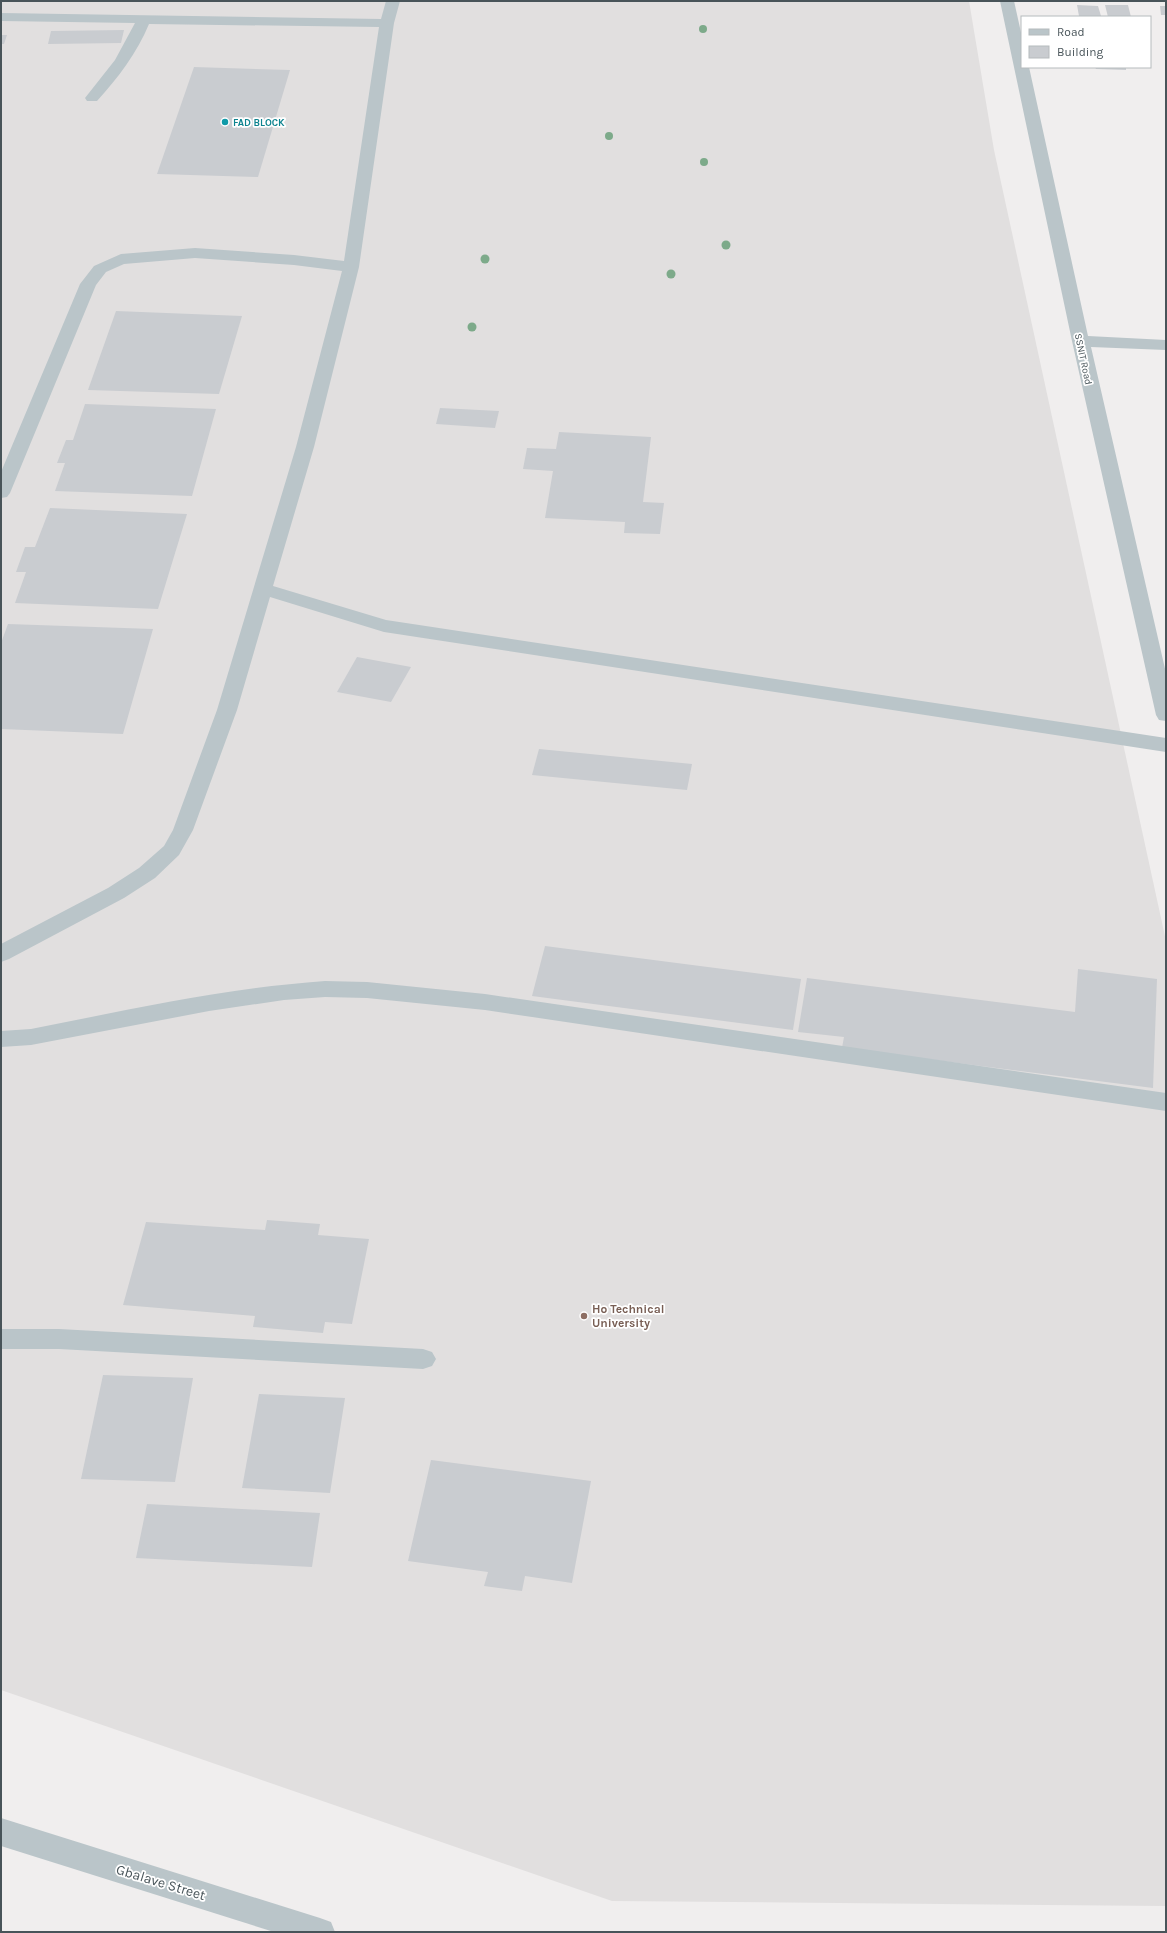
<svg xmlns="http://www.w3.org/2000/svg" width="1167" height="1933" viewBox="0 0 1167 1933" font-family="Karla,sans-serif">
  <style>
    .education { fill: #e1dfdf }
    .building { fill: #c9ccd0 }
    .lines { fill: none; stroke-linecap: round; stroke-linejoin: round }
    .lane { fill: #bac5c9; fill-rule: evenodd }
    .street { fill: #bac5c9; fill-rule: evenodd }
    .tree { fill: #7daa8a }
    .culture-dot { fill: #0f9aa8; stroke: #fff; stroke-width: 1.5 }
    .education-dot { fill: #8d6e63; stroke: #fff; stroke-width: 1.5 }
    .labels { text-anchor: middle; stroke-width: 3.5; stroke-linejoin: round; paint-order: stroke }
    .far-culture-label { font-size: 10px; font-weight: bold; fill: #0d838f; stroke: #fff; text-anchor: start }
    .far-street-label { font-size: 10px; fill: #485459; stroke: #fff }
    .education-label { font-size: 12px; font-weight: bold; fill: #785e54; stroke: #fff; text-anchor: start }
    .near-street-label { font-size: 14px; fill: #485459; stroke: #fff }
  </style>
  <rect width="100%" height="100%" fill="#f0eeee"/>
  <!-- education -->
  <polygon class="education" points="1,1 969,1 994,150 1166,941 1166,1906 612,1901 1,1690"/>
  <!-- building -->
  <g class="building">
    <polygon points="1077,5 1098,6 1101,16 1079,16"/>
    <polygon points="1105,5 1128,5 1131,17 1108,17"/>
    <polygon points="1160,6 1166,6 1166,15 1161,15"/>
    <polygon points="124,30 121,43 48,44 51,31"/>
    <polygon points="1,35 7,35 4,44 1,44"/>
    <polygon points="194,67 290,70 258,177 157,174"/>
    <polygon points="1095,67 1126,67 1126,70 1096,69"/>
    <polygon points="116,311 242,316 219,394 88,390"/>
    <polygon points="85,404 216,409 192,496 55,491 65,463 57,463 66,440 73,440"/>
    <polygon points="440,408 499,411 495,428 436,424"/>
    <polygon points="559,432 651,437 643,502 664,503 660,534 624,533 625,522 545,518 553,471 523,469 527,448 556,449"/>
    <polygon points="50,508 187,514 158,609 15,603 26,572 16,572 25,547 35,547"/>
    <polygon points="8,624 153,629 123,734 1,729 1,643"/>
    <polygon points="357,657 411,667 391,702 337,692"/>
    <polygon points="539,749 692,764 687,790 532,775"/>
    <polygon points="545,946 801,979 793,1030 532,996"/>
    <polygon points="1078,969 1157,979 1153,1088 842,1048 844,1037 798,1032 807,978 1075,1012"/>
    <polygon points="267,1220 320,1224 318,1235 369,1239 352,1324 325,1322 323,1333 253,1327 255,1316 123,1305 146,1222 265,1230"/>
    <polygon points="103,1375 193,1378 175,1482 81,1479"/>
    <polygon points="259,1394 345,1398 330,1493 242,1488"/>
    <polygon points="431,1460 591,1481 572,1583 525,1576 522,1591 484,1586 488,1572 408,1561"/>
    <polygon points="147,1504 320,1513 312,1567 136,1558"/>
  </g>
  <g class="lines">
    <!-- lane -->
    <g class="lane">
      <path d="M386,1H400L394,23L359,267L314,447L273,586L386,620L1166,738V752L384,632L270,597L237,710L193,830L179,855L155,878L124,898L9,959L1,962V944L108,888L139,868L164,846L173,830L217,710L296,447L342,271L294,265L195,258L124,264L106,272L96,285L10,493L7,497L1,498V472L80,284L94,266L121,254L195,248L294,255L344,261L379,27L149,24C137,53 118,78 97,101H87L85,98L115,60L135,23L1,21V13L381,19Z"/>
      <path d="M325,981L367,982L485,994L1166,1093V1111L485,1010L367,998L325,997L284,1000L209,1011L31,1045L1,1047V1031L31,1029C128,1010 226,988 325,981Z"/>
      <polygon points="1,1329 59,1329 423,1349 432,1352 436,1359 432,1366 423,1369 59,1349 1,1349"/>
    </g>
    <!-- street -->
    <g class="street">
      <polygon points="1000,1 1014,1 1022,37 1022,67 1029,67 1088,336 1166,340 1166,350 1091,347 1166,673 1166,721 1159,720 1156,715 1072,341"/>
      <polygon points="1,1818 320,1918 331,1922 335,1932 274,1932 1,1846"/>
    </g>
  </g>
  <!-- trees -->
  <g class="tree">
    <circle cx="703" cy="29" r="4"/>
    <circle cx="609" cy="136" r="4"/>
    <circle cx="704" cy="162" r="4"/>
    <circle cx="726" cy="245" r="4.5"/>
    <circle cx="485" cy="259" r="4.5"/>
    <circle cx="671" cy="274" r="4.5"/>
    <circle cx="472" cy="327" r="4.5"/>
  </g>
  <!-- markers -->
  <circle class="culture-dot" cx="225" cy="122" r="4"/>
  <circle class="education-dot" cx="584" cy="1316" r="4"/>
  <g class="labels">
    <!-- far-culture labels -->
    <g class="far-culture-label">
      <text x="233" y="126">FAD BLOCK</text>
    </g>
    <!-- far-street labels -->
    <g class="far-street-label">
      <text transform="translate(1084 359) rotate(78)" y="4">SSNIT Road</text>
    </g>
    <!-- education labels -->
    <g class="education-label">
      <text x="592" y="1313">Ho Technical<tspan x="592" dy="14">University</tspan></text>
    </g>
    <!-- near-street labels -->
    <g class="near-street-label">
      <text transform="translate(161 1882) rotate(17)" y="5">Gbalave Street</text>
    </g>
  </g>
  <!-- border -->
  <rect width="1167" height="1933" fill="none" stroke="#485459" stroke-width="4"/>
  <!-- legend -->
  <rect x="1021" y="16" width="130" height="52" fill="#ffffff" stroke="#b6bbbd"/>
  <rect x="1029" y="29" width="20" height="6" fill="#bac5c9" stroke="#b6bbbd"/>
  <text x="1057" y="36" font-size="12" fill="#485459">Road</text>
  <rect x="1029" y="46" width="20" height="12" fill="#c9ccd0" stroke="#b6bbbd"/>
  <text x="1057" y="56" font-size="12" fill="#485459">Building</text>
</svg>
